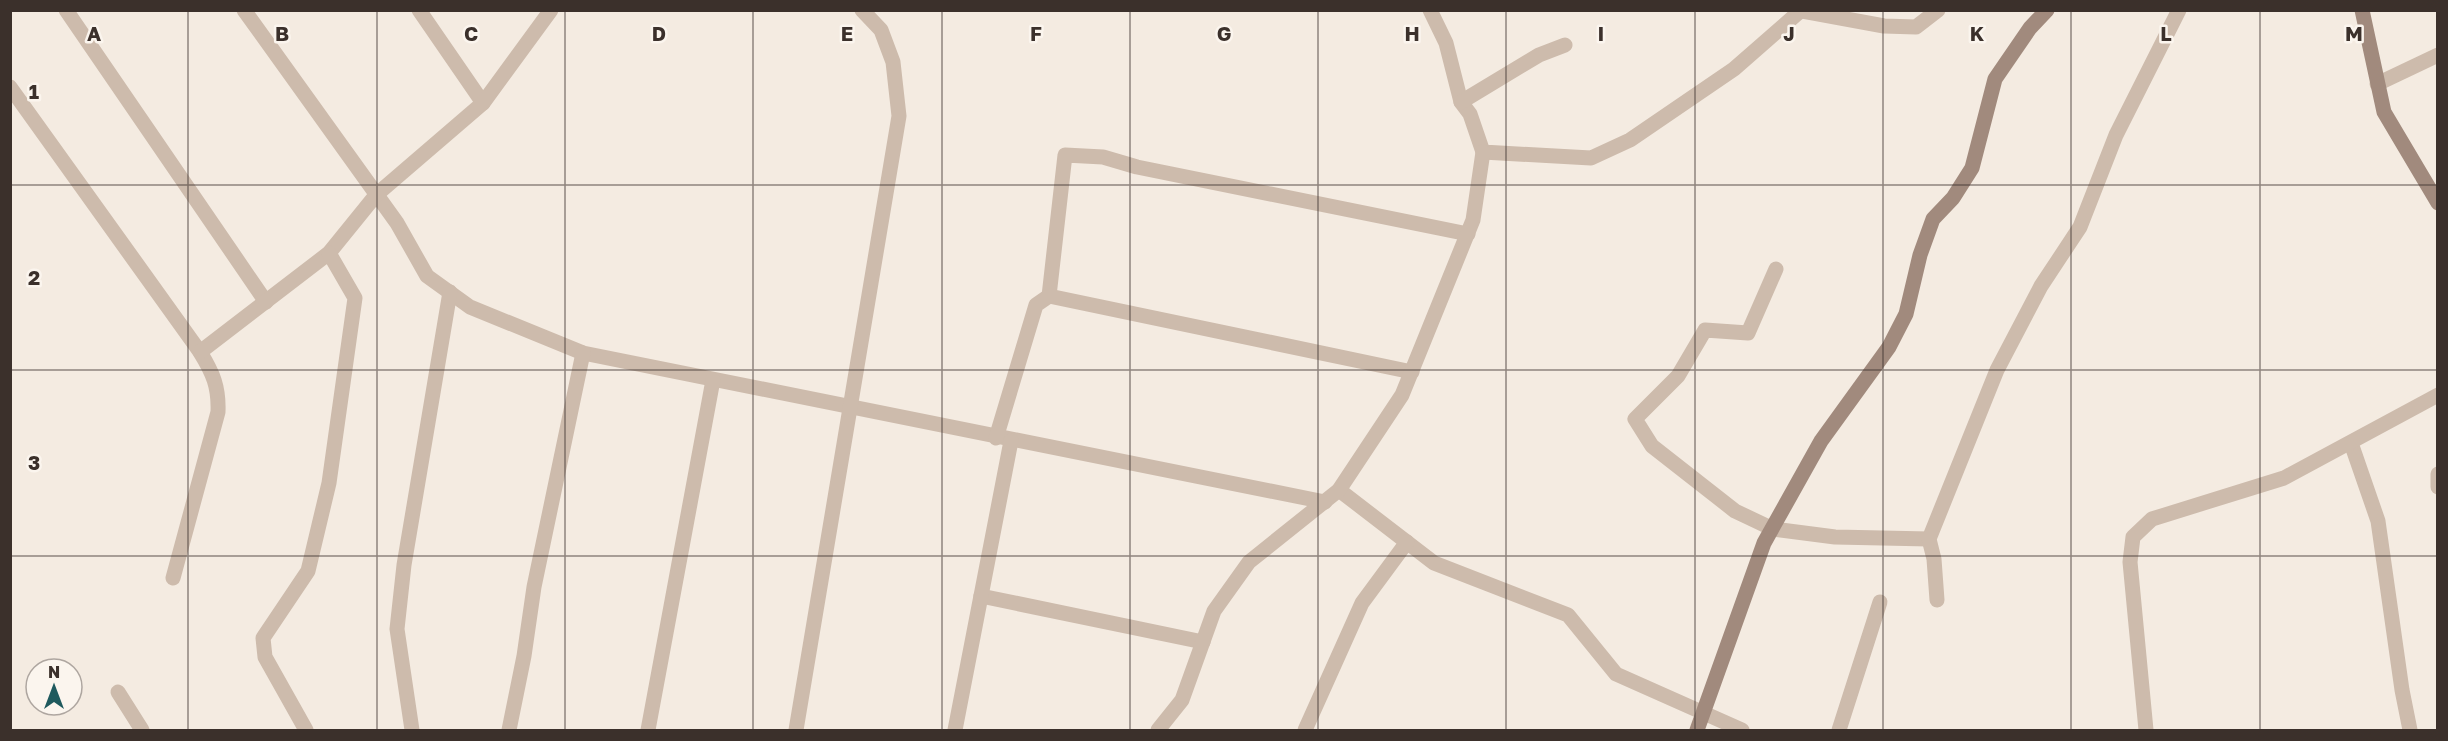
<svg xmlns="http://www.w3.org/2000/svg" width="2448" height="741" viewBox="0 0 2448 741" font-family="'Golos Text',sans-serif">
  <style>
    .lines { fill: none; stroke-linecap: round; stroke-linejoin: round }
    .street { stroke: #cdbbac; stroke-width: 15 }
    .secondary { stroke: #a18a7d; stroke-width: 15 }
    .grid { fill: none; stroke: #3b302b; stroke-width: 1.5; stroke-opacity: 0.55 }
    .grid-label { font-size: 20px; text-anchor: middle; font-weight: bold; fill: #3b302b; stroke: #fbf5ee; stroke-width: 5; stroke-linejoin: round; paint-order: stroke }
  </style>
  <rect width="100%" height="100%" fill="#f4ebe1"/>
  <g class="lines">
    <!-- street -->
    <g class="street">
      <polyline points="66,10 266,302"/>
      <polyline points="244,10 397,223 427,276 470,307 583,353 1325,502"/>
      <polyline points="419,10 483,103"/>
      <polyline points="1430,10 1446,43 1461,102 1470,114 1483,152 1591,158 1630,140 1734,69 1799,12"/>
      <polyline points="1797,10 1884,26 1916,27 1938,10"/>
      <polyline points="2377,84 2438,55"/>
      <path d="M10,87L200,352C213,373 219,387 218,412L173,578"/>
      <polyline points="1461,102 1539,55 1565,45"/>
      <polyline points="1776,269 1748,333 1705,330 1678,376 1635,419 1652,446 1735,511 1773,529 1835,537 1929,539"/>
      <polyline points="1049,296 1065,155 1103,157 1137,167 1468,234"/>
      <polyline points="200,352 329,253 376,195 483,103 551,10"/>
      <polyline points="996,438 1036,305 1049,296 1412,372"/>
      <polyline points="2351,443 2378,521 2402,690 2410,730"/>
      <polyline points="2438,474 2438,487"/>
      <polyline points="1339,490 1434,563 1568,615 1616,674 1742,730"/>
      <polyline points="981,596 1203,642"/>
      <polyline points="1937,600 1934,559 1929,539 1997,370 2041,286 2080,227 2116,135 2179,10"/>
      <polyline points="118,692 142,730"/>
      <polyline points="306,730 265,657 263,638 308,571 329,483 355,298 329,253"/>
      <polyline points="412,730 397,629 404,565 450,292"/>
      <polyline points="509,730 524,656 534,587 583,353"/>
      <polyline points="648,730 713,380"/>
      <polyline points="796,730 899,116 893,62 881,30 862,10"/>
      <polyline points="955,730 1011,441"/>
      <polyline points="1158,730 1182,700 1214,611 1249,562 1339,490 1402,395 1473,220 1483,152"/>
      <polyline points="1305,730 1362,603 1407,542"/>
      <polyline points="1839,730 1880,602"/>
      <polyline points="2146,730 2130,562 2133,537 2152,519 2284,478 2438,395"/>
    </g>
    <!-- secondary -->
    <g class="secondary">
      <polyline points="2362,10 2384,112 2438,203"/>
      <polyline points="1697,730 1764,543 1821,441 1889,347 1906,314 1920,255 1933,219 1953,198 1972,168 1995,79 2030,28 2047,10"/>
    </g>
  </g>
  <!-- grid -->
  <path class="grid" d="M188,10V730M377,10V730M565,10V730M753,10V730M942,10V730M1130,10V730M1318,10V730M1506,10V730M1695,10V730M1883,10V730M2071,10V730M2260,10V730M10,185H2438M10,370H2438M10,556H2438"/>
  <g class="grid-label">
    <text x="94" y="41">A</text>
    <text x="282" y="41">B</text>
    <text x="471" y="41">C</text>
    <text x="659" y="41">D</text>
    <text x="847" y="41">E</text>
    <text x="1036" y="41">F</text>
    <text x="1224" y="41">G</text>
    <text x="1412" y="41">H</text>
    <text x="1601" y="41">I</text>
    <text x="1789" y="41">J</text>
    <text x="1977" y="41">K</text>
    <text x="2166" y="41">L</text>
    <text x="2354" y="41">M</text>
    <text x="34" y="99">1</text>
    <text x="34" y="285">2</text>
    <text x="34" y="470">3</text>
  </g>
  <!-- border -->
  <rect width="2448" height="741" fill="none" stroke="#3b302b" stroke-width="24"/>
  <!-- north arrow -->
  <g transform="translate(54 687)"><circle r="28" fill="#fbf5ee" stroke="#aea6a0" stroke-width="1.5"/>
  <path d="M0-4.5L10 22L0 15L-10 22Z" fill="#1f5a5e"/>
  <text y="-9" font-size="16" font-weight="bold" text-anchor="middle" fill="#3b302b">N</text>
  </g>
</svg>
